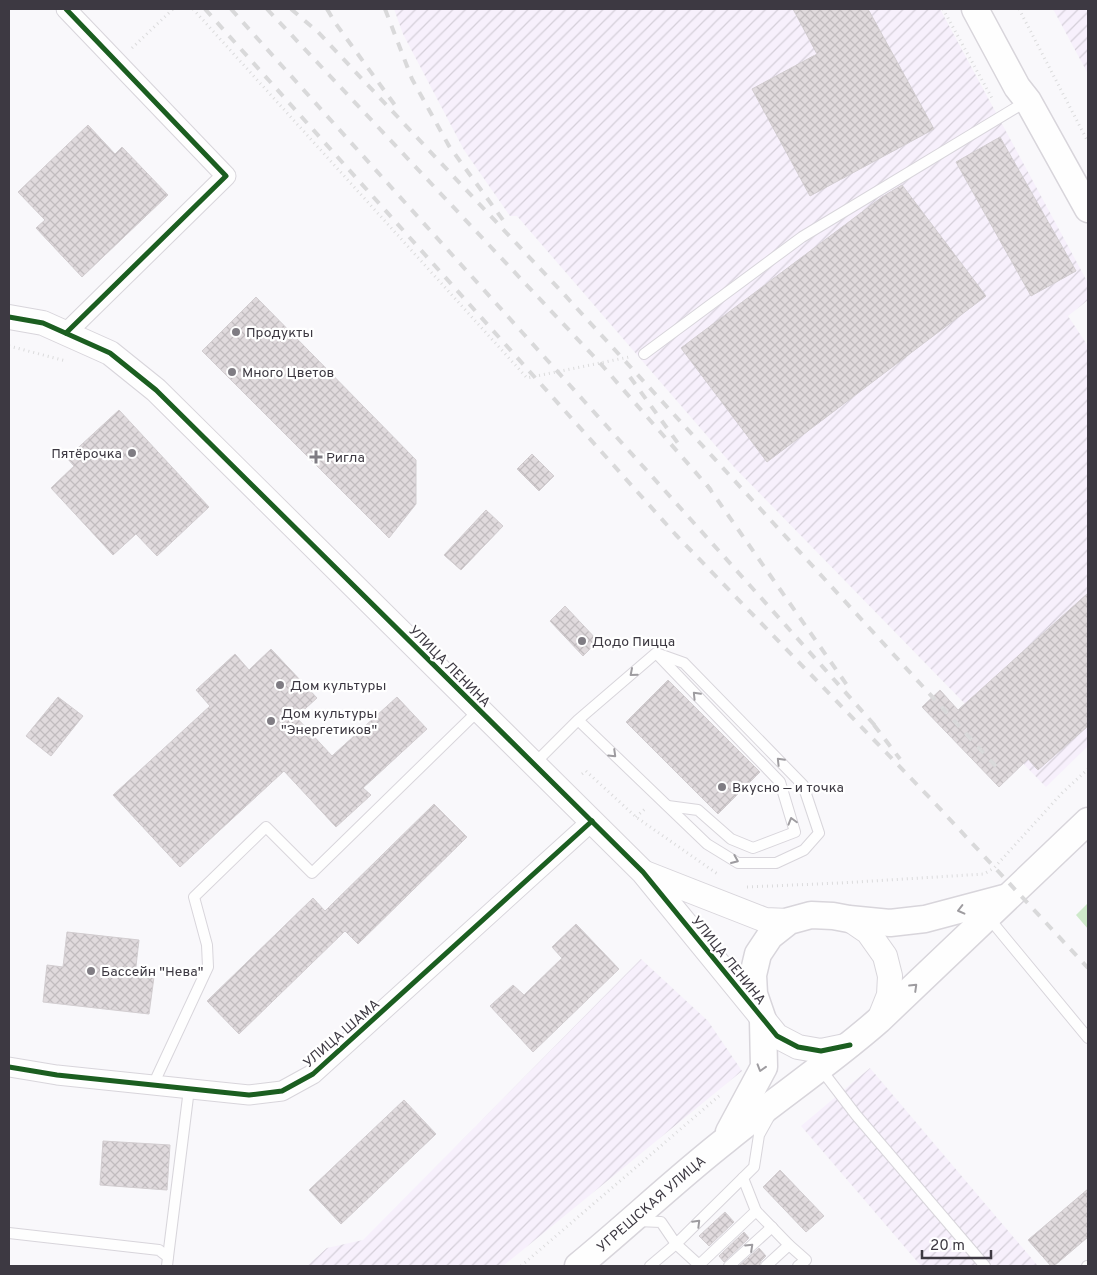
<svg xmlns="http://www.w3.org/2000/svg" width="1097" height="1275" viewBox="0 0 1097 1275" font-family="Overpass,sans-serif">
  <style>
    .industrial { fill: url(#industrial-furrows) }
    .pitch { fill: #cee9ca }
    .building { fill: url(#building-cross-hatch); stroke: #d2cdd0 }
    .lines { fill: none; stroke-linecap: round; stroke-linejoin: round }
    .service-casing { stroke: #d8d5db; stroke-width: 12 }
    .minor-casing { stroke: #d8d5db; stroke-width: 21 }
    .tertiary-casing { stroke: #d8d5db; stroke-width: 26 }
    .secondary-casing { stroke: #d8d5db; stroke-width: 29 }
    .path { stroke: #dbdbdc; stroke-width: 3; stroke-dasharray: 1 4; stroke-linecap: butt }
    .service { stroke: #fefefe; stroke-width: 10 }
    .minor { stroke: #fefefe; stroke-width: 19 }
    .tertiary { stroke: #fefefe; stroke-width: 24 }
    .secondary { stroke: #fefefe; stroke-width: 26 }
    .rail { stroke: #d9d9da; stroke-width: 4; stroke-dasharray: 9 9; stroke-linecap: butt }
    .cycleway-casing { stroke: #fff; stroke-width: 8 }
    .cycleway { stroke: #1b5e20; stroke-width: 5 }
    .oneway { stroke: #9e9ca0 }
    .poi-dot { fill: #7f7c83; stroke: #fff; stroke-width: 2 }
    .labels { text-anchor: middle; stroke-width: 4.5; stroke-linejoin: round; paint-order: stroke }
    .poi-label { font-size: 14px; fill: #3d3942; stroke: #fff; text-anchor: start }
    .street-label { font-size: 14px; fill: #3d3942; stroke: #fff }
  </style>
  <defs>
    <pattern id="industrial-furrows" width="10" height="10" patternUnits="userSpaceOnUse" patternTransform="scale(1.25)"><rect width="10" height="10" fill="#f7f0fc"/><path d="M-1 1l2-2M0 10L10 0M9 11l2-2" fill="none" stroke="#d5cfd9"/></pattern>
    <pattern id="building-cross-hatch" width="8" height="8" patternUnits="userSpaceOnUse" patternTransform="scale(1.25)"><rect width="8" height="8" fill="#e0dadd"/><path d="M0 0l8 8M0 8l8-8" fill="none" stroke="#c1bcbf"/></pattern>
  </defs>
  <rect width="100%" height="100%" fill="#f9f8fb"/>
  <!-- industrial -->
  <g class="industrial">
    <polygon points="394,9 940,9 1088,283 1088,300 1068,316 1088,346 1088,746 1046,787 734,467 517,216 510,216 464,150 403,34"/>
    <polygon points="1053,9 1088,9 1088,74"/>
    <polygon points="641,959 708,1021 742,1071 503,1266 307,1266 327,1248 363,1240"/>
    <polygon points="870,1068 1038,1266 921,1266 801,1126"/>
  </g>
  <!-- pitch -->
  <polygon class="pitch" points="1088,903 1088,929 1076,915"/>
  <!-- building -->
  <g class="building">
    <polygon points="793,9 868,9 934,129 810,196 752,89 817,54"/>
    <polygon points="88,125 115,154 122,147 168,195 82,277 36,228 45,220 18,192"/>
    <polygon points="1000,137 1076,271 1031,296 956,162"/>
    <polygon points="902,185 986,296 767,462 681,348 882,197"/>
    <polygon points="256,297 416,460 416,504 389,538 202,351"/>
    <polygon points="119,410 209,507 157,556 136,534 113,555 51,488 74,466 67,458"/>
    <polygon points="532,454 554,476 539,491 517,469"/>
    <polygon points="486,510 503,526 461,570 444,555"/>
    <polygon points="1088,593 1088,726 1038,770 1028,759 999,787 922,707 940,690 958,710"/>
    <polygon points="565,606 598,641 583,656 550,621"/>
    <polygon points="271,649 317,698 296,717 332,756 397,697 427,729 363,788 371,795 336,827 284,771 180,867 113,795 210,706 196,690 235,654 249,670"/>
    <polygon points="668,680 760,772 718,814 626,722"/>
    <polygon points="58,697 83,716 51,756 26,736"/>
    <polygon points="434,804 467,837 358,944 345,931 239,1034 207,1001 313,898 325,911"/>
    <polygon points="576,924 619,969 533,1052 490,1006 513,985 524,995 562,958 552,947"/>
    <polygon points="67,932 139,940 135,975 154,977 149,1014 43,1002 47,965 63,967"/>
    <polygon points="404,1100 436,1134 341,1224 309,1190"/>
    <polygon points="103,1141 170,1145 167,1190 100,1185"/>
    <polygon points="780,1170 824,1216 806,1232 763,1187"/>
    <polygon points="1088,1189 1088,1237 1054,1266 1051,1266 1028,1240"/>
    <polygon points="725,1212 734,1222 709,1246 699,1236"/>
    <polygon points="744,1232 749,1238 724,1262 719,1256"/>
    <polygon points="759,1248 766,1256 761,1261 759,1266 739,1266"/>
  </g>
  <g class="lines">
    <defs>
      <g id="service">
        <polyline points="644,354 802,237 1027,101"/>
        <polyline points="658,655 780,782 795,832 753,848 731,839 698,810 668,806"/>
        <polyline points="534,764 578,720 656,653 684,663 803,785 819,833 804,850 776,863 738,863 707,844 578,720"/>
        <polyline points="988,917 1088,1038"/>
        <polyline points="820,1068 856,1115 985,1266"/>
        <polyline points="153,1085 208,967 207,945 194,897 266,827 312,873 479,710"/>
        <polyline points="756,1211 789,1245 806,1260 798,1266"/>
        <polyline points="637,1221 661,1222 676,1244 754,1167 759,1135 769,1117"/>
        <polyline points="9,1233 159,1250 168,1257 167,1266"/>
        <polyline points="168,1257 189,1089"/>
        <polyline points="650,1266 676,1244 699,1265 756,1211 743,1178"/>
        <polyline points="729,1266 772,1227"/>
        <polyline points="766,1266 789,1245"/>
        <polyline points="1087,1266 1088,1266"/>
      </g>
      <g id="minor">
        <polyline points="66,9 226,176 66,333"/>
        <polyline points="9,1067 57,1075 249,1095 282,1091 313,1074 592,821"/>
      </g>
      <g id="tertiary">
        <polyline points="9,317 43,323 110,353 156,390 643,872 777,1036 798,1047 821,1051 850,1045"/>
        <polyline points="645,873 765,920 789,921"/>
        <polyline points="849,919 868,932 885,956 890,976 889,995 879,1020"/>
      </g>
      <g id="secondary">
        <polyline points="975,9 1017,87 1028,101 1088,209"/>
        <polyline points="729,1132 764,1067 763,1020 754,994 753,975 758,954 770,936 789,921 811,915 833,916 849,919 890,923 925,919 1004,898"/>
        <path id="s1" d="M578,1266C628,1225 675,1180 726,1140C776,1099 830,1063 879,1020L1088,821"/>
      </g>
    </defs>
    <!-- service casing -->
    <use href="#service" class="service-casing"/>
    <!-- minor casing -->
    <use href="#minor" class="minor-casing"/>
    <!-- tertiary casing -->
    <use href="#tertiary" class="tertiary-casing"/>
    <!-- secondary casing -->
    <use href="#secondary" class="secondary-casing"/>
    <!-- path -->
    <g class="path">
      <polyline points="193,9 527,378 629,357"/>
      <polyline points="943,9 993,100"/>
      <polyline points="1019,9 1088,142"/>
      <polyline points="132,48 173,9"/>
      <polyline points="9,346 66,361"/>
      <polyline points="582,774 586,771 636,817 719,875"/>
      <polyline points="636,817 647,807"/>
      <polyline points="747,887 840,883 984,874 994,868 1062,793 1088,769"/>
      <polyline points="521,1266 719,1096"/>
    </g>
    <!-- service -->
    <use href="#service" class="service"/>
    <!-- minor -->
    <use href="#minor" class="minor"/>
    <!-- tertiary -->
    <use href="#tertiary" class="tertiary"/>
    <!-- secondary -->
    <use href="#secondary" class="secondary"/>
    <!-- rail -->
    <g class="rail">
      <polyline points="205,9 676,535 930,798 1088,968"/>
      <path d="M231,9C446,249 664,488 878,729"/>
      <polyline points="267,9 600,363 711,490"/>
      <polyline points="291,9 318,32 561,291 1002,773"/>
      <polyline points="327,9 336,24 397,108"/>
      <polyline points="385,9 412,79 449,146 503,220"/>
      <polyline points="630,377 680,446"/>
      <polyline points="707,485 849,688"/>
      <polyline points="874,725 900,759"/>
    </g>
    <defs>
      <g id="cycleway">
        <polyline points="66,9 226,176 66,333"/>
        <polyline points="9,317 43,323 110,353 156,390 643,872 777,1036 798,1047 821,1051 850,1045"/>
        <polyline points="9,1067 57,1075 249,1095 282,1091 313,1074 592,821"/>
      </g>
    </defs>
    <!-- cycleway casing -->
    <use href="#cycleway" class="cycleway-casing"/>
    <!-- cycleway -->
    <use href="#cycleway" class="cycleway"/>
  </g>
  <!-- one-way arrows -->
  <defs><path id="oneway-chevron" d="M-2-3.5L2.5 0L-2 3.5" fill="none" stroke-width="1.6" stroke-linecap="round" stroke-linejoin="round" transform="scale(1.25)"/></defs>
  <g class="oneway">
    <use href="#oneway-chevron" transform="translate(633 673) rotate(139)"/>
    <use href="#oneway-chevron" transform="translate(696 695) rotate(-134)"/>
    <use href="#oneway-chevron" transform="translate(613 754) rotate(44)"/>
    <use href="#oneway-chevron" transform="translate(780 761) rotate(-134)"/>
    <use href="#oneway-chevron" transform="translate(792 821) rotate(-106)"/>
    <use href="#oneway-chevron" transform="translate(735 860) rotate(23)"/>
    <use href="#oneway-chevron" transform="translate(961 910) rotate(166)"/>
    <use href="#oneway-chevron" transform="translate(914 987) rotate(-44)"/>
    <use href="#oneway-chevron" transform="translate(761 1068) rotate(107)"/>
    <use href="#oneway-chevron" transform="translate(697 1223) rotate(-45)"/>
    <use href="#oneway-chevron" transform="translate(750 1247) rotate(-43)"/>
  </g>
  <!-- markers -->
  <g class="poi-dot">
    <circle cx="236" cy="332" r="5"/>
    <circle cx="232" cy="372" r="5"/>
    <circle cx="132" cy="453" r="5"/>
    <path d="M313.5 449.5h5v5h5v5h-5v5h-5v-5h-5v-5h5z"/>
    <circle cx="582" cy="641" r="5"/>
    <circle cx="280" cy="685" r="5"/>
    <circle cx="271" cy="721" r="5"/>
    <circle cx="722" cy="787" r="5"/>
    <circle cx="91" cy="971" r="5"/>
  </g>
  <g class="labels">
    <!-- poi labels -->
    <g class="poi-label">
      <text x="246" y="337">Продукты</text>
      <text x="242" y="377">Много Цветов</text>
      <text x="122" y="458" text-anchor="end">Пятёрочка</text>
      <text x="326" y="462">Ригла</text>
      <text x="592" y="646">Додо Пицца</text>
      <text x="290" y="690">Дом культуры</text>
      <text x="281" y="718">Дом культуры<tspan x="281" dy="16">"Энергетиков"</tspan></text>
      <text x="732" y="792">Вкусно — и точка</text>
      <text x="101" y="976">Бассейн "Нева"</text>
    </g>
    <!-- street labels -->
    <g class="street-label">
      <text transform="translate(450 666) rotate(45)" y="5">УЛИЦА ЛЕНИНА</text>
      <text transform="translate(729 960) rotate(51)" y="5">УЛИЦА ЛЕНИНА</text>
      <text transform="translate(341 1033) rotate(-41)" y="5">УЛИЦА ШАМА</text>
      <text dy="5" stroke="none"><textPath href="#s1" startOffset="96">УГРЕШСКАЯ УЛИЦА</textPath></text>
    </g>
  </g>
  <!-- border -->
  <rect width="1097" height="1275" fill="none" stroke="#3d3942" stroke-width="20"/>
  <!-- scale -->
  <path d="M922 1250v8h69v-8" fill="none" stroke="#3d3942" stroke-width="2.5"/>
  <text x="930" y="1250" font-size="15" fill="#3d3942" stroke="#ffffff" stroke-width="4" paint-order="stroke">20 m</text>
</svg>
